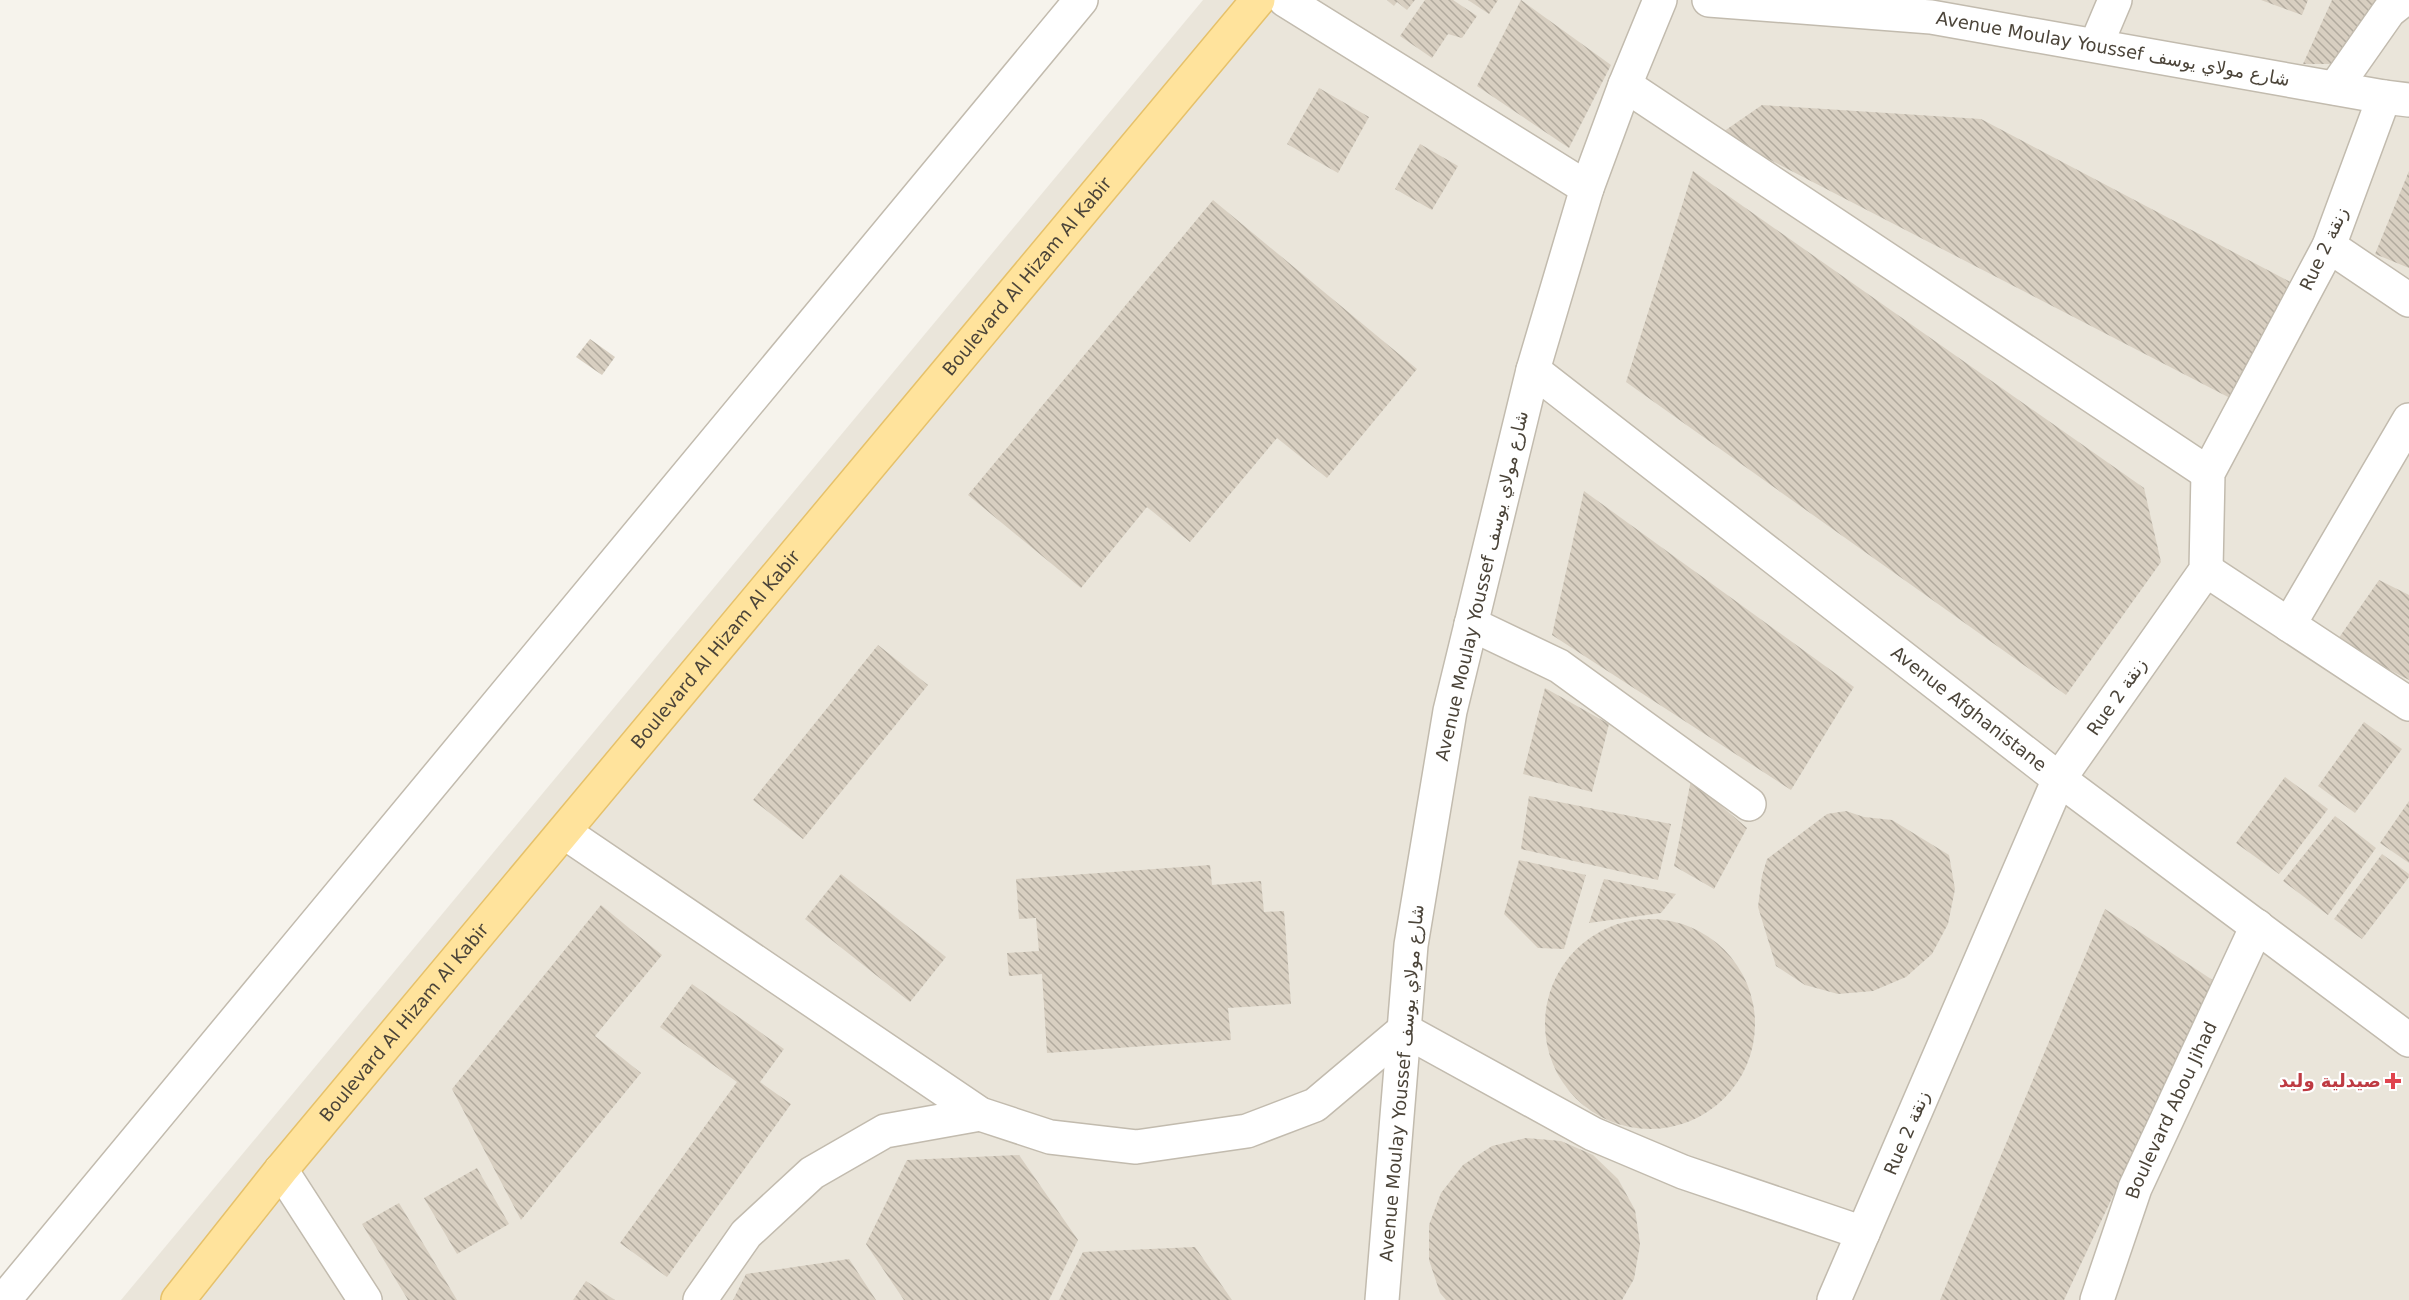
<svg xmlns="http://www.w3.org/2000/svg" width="2409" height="1300" viewBox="0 0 2409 1300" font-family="'DejaVu Sans',Cairo,sans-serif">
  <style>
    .residential { fill: #eae5da }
    .building { fill: url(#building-back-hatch) }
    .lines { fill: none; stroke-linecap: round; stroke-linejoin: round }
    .minor-casing { stroke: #c2bbae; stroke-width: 36 }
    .major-casing { stroke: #e6c16a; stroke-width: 36 }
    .minor { stroke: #fff; stroke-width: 33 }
    .major { stroke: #ffe39c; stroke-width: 33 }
    .health-dot { fill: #e0444e; stroke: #fff; stroke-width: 2 }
    .labels { text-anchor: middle; stroke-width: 4.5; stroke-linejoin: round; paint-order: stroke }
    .street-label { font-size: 18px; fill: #4b4439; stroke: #fff }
    .health-label { font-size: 18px; font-weight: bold; fill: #be3a42; stroke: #fff; text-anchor: end }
  </style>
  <defs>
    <pattern id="building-back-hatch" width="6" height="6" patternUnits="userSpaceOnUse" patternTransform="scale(1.5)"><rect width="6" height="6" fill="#d8cfc1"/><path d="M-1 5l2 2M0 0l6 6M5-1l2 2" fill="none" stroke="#b1aa9e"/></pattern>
  </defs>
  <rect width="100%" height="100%" fill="#f6f3ec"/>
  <!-- residential -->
  <polygon class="residential" points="1203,0 2409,0 2409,1300 121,1300"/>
  <!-- building -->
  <g class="building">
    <polygon points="1387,0 1415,0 1407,10 1397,2 1394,6"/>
    <polygon points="1425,0 1453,0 1477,16 1462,38 1448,34 1432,58 1400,36"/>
    <polygon points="1468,0 1498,0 1489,14"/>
    <polygon points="1521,0 1611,65 1569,148 1477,86"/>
    <polygon points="2261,0 2308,0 2302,15"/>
    <polygon points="2332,0 2384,0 2348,64 2303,64"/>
    <polygon points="1319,88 1369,117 1338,173 1287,144"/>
    <polygon points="1762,105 1981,119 2294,284 2230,398 1720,134"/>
    <polygon points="1420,144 1458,166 1432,210 1395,189"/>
    <polygon points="1693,171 2144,488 2161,562 2066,695 1626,382"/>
    <polygon points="2409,171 2409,268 2375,254"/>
    <polygon points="1213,200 1417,369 1327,478 1277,438 1190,542 1147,507 1081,588 968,495"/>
    <polygon points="590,339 615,357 602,375 576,357"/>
    <polygon points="1584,491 1854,687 1791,790 1552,635"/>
    <polygon points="2379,580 2409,595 2409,680 2336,642"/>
    <polygon points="878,645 928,685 803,839 753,800"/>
    <polygon points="1545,688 1609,724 1592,792 1523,774"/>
    <polygon points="2364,722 2402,749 2355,813 2318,786"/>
    <polygon points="2285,777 2328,809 2279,874 2236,843"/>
    <polygon points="1691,780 1747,828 1714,889 1674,866"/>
    <polygon points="1529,796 1671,824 1658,880 1521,849"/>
    <polygon points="2409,801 2409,863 2380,843"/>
    <polygon points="1846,811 1864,817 1892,820 1949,855 1955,889 1948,924 1932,954 1906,977 1873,991 1838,994 1805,985 1776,966 1758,907 1762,876 1767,859 1827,814"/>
    <polygon points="2335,816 2376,848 2328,915 2283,881"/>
    <polygon points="2382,854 2409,874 2409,877 2362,939 2334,919"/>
    <polygon points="1519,860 1586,875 1564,949 1538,948 1504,914"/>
    <polygon points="1210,865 1212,885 1261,881 1264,912 1284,911 1291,1004 1228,1008 1231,1040 1047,1053 1042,974 1009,976 1007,953 1039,951 1036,918 1019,919 1016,879"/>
    <polygon points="841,874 946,957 910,1002 805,919"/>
    <polygon points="1604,879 1676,894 1661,913 1589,923"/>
    <polygon points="601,905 662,955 595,1036 641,1073 521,1220 452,1089"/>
    <polygon points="2105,909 2214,981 2064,1300 1940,1300"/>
    <circle cx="1650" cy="1024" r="105"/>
    <polygon points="692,984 784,1049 760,1082 791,1104 667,1277 620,1243 737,1082 660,1027"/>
    <polygon points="1526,1138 1561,1141 1593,1155 1618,1179 1635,1210 1640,1244 1634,1279 1622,1300 1446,1300 1440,1293 1429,1260 1429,1225 1441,1193 1463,1165 1492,1146"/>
    <polygon points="1019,1155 1078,1240 1049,1300 904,1300 866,1244 907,1160"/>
    <polygon points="477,1168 509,1224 457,1254 424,1198"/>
    <polygon points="399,1203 457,1300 408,1300 362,1224"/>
    <polygon points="1195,1247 1232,1300 1059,1300 1083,1252"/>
    <polygon points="849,1259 876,1300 733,1300 746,1274"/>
    <polygon points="586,1281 615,1300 573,1300"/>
  </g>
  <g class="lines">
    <defs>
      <g id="minor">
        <polyline points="1285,0 1587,188"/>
        <polyline points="1709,0 1931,17 2384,97 2409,100"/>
        <polyline points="2096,45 2115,0"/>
        <polyline points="1625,85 2208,473"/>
        <polyline points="2335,88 2389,11 2403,0"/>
        <polyline points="2329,246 2409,300"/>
        <path id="s1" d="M1533,370L2059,779L2409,1040"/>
        <polyline points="2206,570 2409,704"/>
        <polyline points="1471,624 1559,666 1749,804"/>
        <polyline points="2289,625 2409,420"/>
        <polyline points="564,832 980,1114 1050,1137 1136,1147 1247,1131 1315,1105 1404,1030 1593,1134 1683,1172 1863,1233"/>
        <polyline points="281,1170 365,1300"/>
        <polyline points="4,1300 1081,0"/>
        <polyline points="700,1300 746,1234 812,1173 885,1131 980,1114"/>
        <polyline points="1382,1300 1411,945 1450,711 1533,370 1587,188 1625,85 1660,0"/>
        <polyline points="1834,1300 2059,779 2206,570 2208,473 2329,246 2384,97"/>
        <path id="s2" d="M2097,1300L2135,1188L2257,926"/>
      </g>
      <g id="major">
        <path id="s3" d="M178,1300L281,1170L1258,0"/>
      </g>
    </defs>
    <!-- minor casing -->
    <use href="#minor" class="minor-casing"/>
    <!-- major casing -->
    <use href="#major" class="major-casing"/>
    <!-- minor -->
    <use href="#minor" class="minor"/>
    <!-- major -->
    <use href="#major" class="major"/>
  </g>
  <!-- markers -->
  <path class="health-dot" d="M2390 1072h6v6h6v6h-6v6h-6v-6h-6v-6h6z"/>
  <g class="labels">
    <!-- street labels -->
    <g class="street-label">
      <text transform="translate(2113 49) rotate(10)" y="6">Avenue Moulay Youssef شارع مولاي يوسف</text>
      <text transform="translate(2324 249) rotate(-65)" y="6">Rue 2 زنقة</text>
      <text dy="6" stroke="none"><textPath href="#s3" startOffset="1330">Boulevard Al Hizam Al Kabir</textPath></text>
      <text transform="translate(1482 586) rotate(-77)" y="6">Avenue Moulay Youssef شارع مولاي يوسف</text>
      <text dy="6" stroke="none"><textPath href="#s3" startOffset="844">Boulevard Al Hizam Al Kabir</textPath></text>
      <text transform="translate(2117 697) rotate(-55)" y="6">Rue 2 زنقة</text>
      <text dy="6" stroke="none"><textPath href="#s1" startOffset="552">Avenue Afghanistane</textPath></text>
      <text dy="6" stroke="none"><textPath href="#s3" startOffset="358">Boulevard Al Hizam Al Kabir</textPath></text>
      <text transform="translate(1402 1083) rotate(-85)" y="6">Avenue Moulay Youssef شارع مولاي يوسف</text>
      <text dy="6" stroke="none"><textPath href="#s2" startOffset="204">Boulevard Abou Jihad</textPath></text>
      <text transform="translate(1907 1133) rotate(-67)" y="6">Rue 2 زنقة</text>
    </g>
    <!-- health labels -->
    <g class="health-label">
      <text x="2381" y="1087">صيدلية وليد</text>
    </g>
  </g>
</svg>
